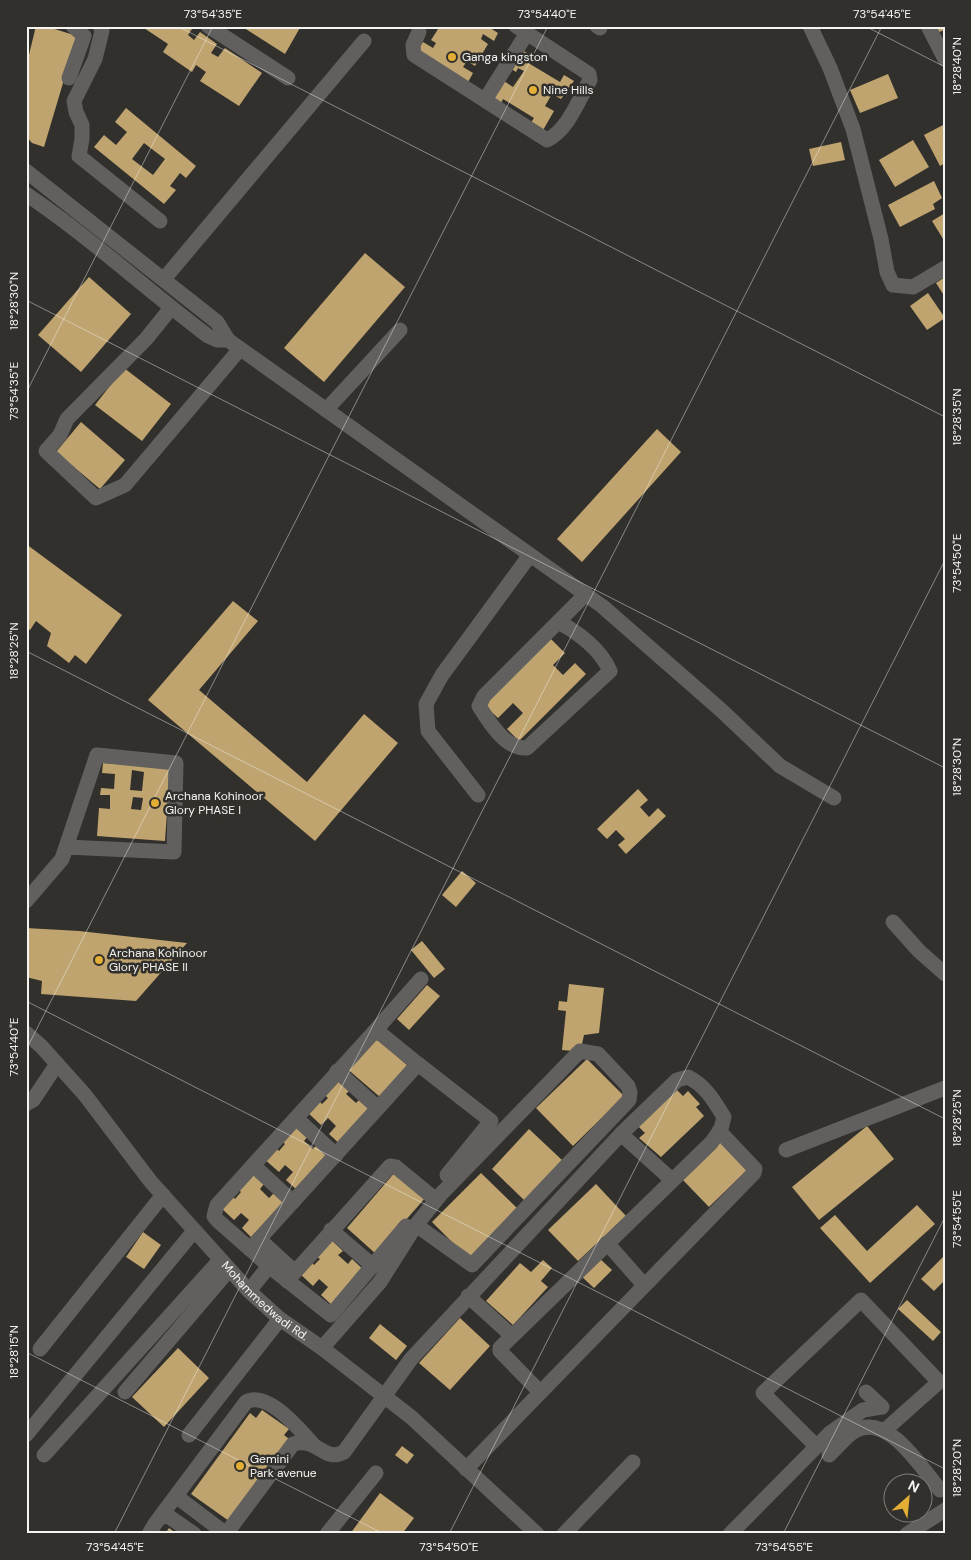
<svg xmlns="http://www.w3.org/2000/svg" width="971" height="1560" viewBox="0 0 971 1560" font-family="'DM Sans',sans-serif">
  <style>
    .building { fill: #c0a46f; fill-rule: evenodd }
    .lines { fill: none; stroke-linecap: round; stroke-linejoin: round }
    .minor { stroke: #61605e; stroke-width: 15 }
    .ticks { fill: none; stroke: #f5f4f1; stroke-width: 1; stroke-opacity: 0.45 }
    .poi-dot { fill: #e3ae34; stroke: #32302c; stroke-width: 2 }
    .labels { text-anchor: middle; stroke-width: 5; stroke-linejoin: round; paint-order: stroke }
    .poi-label { font-size: 12px; fill: #f5f4f1; stroke: #32302c; text-anchor: start }
    .street-label { font-size: 12px; fill: #f5f4f1; stroke: #32302c }
    .neatline { fill: none; stroke: #f5f4f1; stroke-width: 2 }
    .ticks-label { font-size: 12px; text-anchor: middle; fill: #f5f4f1 }
  </style>
  <rect width="100%" height="100%" fill="#32302c"/>
  <!-- building -->
  <g class="building">
    <polygon points="36,26 45,26 77,36 44,147 32,143 26,136 26,67"/>
    <polygon points="141,26 194,26 188,35 194,40 200,32 217,44 211,53 218,57 225,48 262,73 239,106 200,81 206,72 196,65 192,72 163,52 168,44"/>
    <polygon points="241,26 301,26 285,54"/>
    <polygon points="440,26 487,26 498,33 494,41 483,34 481,39 488,44 475,66 467,61 463,67 473,73 467,84 416,52 423,42 433,48 436,43 431,40"/>
    <polygon points="936,26 945,26 945,30 939,32"/>
    <polygon points="522,50 529,54 525,61 560,82 564,75 574,81 561,99 552,94 545,106 554,111 542,132 530,124 534,118 503,99 500,105 492,100 504,81 513,87 524,71 518,68 516,72 510,68"/>
    <polygon points="888,74 898,98 860,113 850,90"/>
    <path d="M126,108L196,166L186,178L180,173L170,186L176,190L164,204L94,147L104,135L116,145L127,132L115,122ZM144,143L165,159L153,175L132,159Z"/>
    <polygon points="945,124 945,163 940,166 924,135"/>
    <polygon points="913,140 929,167 895,187 879,160"/>
    <polygon points="841,142 845,160 813,166 809,149"/>
    <polygon points="934,181 942,198 933,204 935,209 900,227 888,205"/>
    <polygon points="945,213 945,242 932,221"/>
    <polygon points="365,253 405,287 324,382 284,348"/>
    <polygon points="89,277 131,314 81,372 38,335"/>
    <polygon points="945,277 945,297 936,283"/>
    <polygon points="928,293 945,318 927,330 910,306"/>
    <polygon points="124,368 171,404 142,441 95,405"/>
    <polygon points="81,422 125,460 100,489 56,452"/>
    <polygon points="657,429 681,452 582,562 557,539"/>
    <polygon points="26,544 122,615 86,664 75,655 69,663 47,646 51,633 36,621 30,630 26,628"/>
    <polygon points="233,601 258,621 199,690 307,782 364,714 398,743 315,841 148,700"/>
    <polygon points="551,639 565,653 553,665 563,675 575,663 586,674 519,741 507,729 523,713 513,703 498,718 484,705"/>
    <path d="M103,763L170,768L165,841L97,836L99,808L110,809V795H100L101,788L114,789L115,774L102,773ZM132,770L144,772L142,791L130,790ZM133,797L143,798L141,810L131,809Z"/>
    <polygon points="638,789 648,800 640,807 649,817 658,808 666,816 626,854 618,845 625,839 616,830 607,839 597,829"/>
    <polygon points="462,871 476,883 456,907 442,895"/>
    <polygon points="26,928 79,931 187,943 136,1001 41,994 42,981 26,977"/>
    <polygon points="422,941 445,969 434,978 411,950"/>
    <polygon points="569,984 604,988 599,1033 584,1035 582,1044 577,1044 573,1051 562,1050 566,1011 558,1010 559,1001 567,1002"/>
    <polygon points="427,985 440,996 409,1030 397,1019"/>
    <polygon points="372,1035 407,1065 380,1097 345,1067"/>
    <polygon points="587,1059 624,1096 573,1146 536,1108"/>
    <polygon points="337,1077 350,1090 346,1094 356,1103 360,1099 374,1111 342,1146 329,1134 336,1126 328,1118 321,1125 306,1111 317,1099 322,1104 328,1098 323,1093"/>
    <polygon points="674,1087 683,1096 688,1091 700,1104 696,1107 704,1116 661,1157 639,1138 645,1133 636,1124"/>
    <polygon points="294,1123 308,1136 304,1141 313,1149 317,1145 331,1157 299,1192 286,1180 293,1172 285,1165 279,1172 263,1158 274,1146 279,1151 285,1144 280,1139"/>
    <polygon points="867,1126 894,1159 819,1220 792,1187"/>
    <polygon points="529,1129 563,1161 525,1201 492,1169"/>
    <polygon points="721,1140 748,1169 709,1207 681,1178"/>
    <polygon points="396,1171 426,1197 376,1254 347,1228"/>
    <polygon points="250,1172 264,1184 260,1189 269,1198 274,1193 287,1205 255,1241 242,1228 249,1220 241,1213 234,1220 219,1206 230,1194 235,1199 241,1192 236,1187"/>
    <polygon points="481,1173 519,1210 470,1260 432,1222"/>
    <polygon points="596,1184 626,1216 578,1261 548,1230"/>
    <polygon points="917,1205 935,1224 870,1283 820,1228 835,1215 867,1251"/>
    <polygon points="143,1232 161,1245 144,1269 126,1257"/>
    <polygon points="329,1238 343,1251 338,1255 348,1264 352,1259 366,1272 334,1307 321,1295 328,1287 319,1279 313,1286 298,1272 309,1260 314,1265 320,1259 314,1254"/>
    <polygon points="945,1255 945,1280 934,1291 921,1279"/>
    <polygon points="598,1257 612,1270 594,1288 580,1275"/>
    <polygon points="543,1260 552,1268 541,1281 548,1287 513,1325 486,1301 520,1263 531,1272"/>
    <polygon points="907,1300 941,1332 933,1341 898,1309"/>
    <polygon points="460,1318 490,1346 450,1390 419,1363"/>
    <polygon points="380,1324 407,1346 396,1360 369,1338"/>
    <polygon points="178,1348 209,1378 164,1427 132,1397"/>
    <polygon points="262,1410 289,1429 284,1435 289,1439 229,1521 191,1494 250,1413 256,1418"/>
    <polygon points="402,1446 414,1455 407,1464 395,1455"/>
    <polygon points="380,1493 414,1518 402,1534 350,1534"/>
    <polygon points="169,1528 177,1534 165,1534"/>
  </g>
  <g class="lines">
    <!-- minor -->
    <g class="minor">
      <polyline points="100,26 102,31 95,59 74,101 76,112 82,125 82,139 79,156 160,221"/>
      <polyline points="208,26 288,78"/>
      <polyline points="597,26 600,28"/>
      <polyline points="810,26 830,68 853,129 881,239 887,272 893,285 913,287 945,268"/>
      <polyline points="928,26 945,59"/>
      <path d="M419,32L413,45L414,55L547,140C568,130 579,99 590,80L589,74L516,26"/>
      <polyline points="69,78 84,36 73,26"/>
      <polyline points="485,100 527,33"/>
      <polyline points="26,171 217,322 228,340 602,606 721,710 780,766 834,798"/>
      <path d="M26,194C90,237 147,290 208,336L217,340H228"/>
      <polyline points="164,279 364,41"/>
      <polyline points="171,308 146,339 67,419 60,435 46,451 96,498 125,485 240,349"/>
      <polyline points="326,410 400,330"/>
      <path d="M560,623C579,633 601,650 610,671L527,748C506,750 489,722 479,706L484,696L586,594"/>
      <polyline points="478,795 428,731 426,704 442,675 530,555"/>
      <polyline points="26,901 62,859 97,755 176,763 174,852 66,847"/>
      <polyline points="893,922 919,951 945,974"/>
      <polygon points="374,1032 381,1034 418,1064 250,1249 217,1220 214,1216 217,1205"/>
      <polyline points="374,1032 421,979"/>
      <path id="s1" d="M26,1033L41,1046L85,1095L151,1182L249,1291L280,1319L322,1348L411,1417L537,1534"/>
      <polyline points="418,1064 491,1121 447,1175"/>
      <polyline points="337,1071 378,1108"/>
      <polyline points="26,1104 33,1100 57,1064"/>
      <polyline points="296,1118 336,1155"/>
      <polyline points="621,1134 672,1180"/>
      <polyline points="786,1150 945,1088"/>
      <polyline points="253,1165 293,1202"/>
      <polyline points="331,1230 373,1266"/>
      <polyline points="259,1239 295,1272"/>
      <polyline points="607,1243 644,1285"/>
      <polyline points="269,1266 331,1315 406,1226"/>
      <polyline points="287,1281 390,1166 396,1167 430,1195"/>
      <polyline points="249,1291 269,1266 250,1249"/>
      <polyline points="468,1296 511,1335"/>
      <polyline points="322,1348 380,1282 416,1225 441,1194 580,1051 598,1054 628,1086 630,1092 629,1100 472,1265 416,1225"/>
      <polyline points="40,1349 163,1195"/>
      <polyline points="125,1392 229,1270"/>
      <polyline points="26,1435 194,1231"/>
      <polyline points="189,1435 280,1319"/>
      <polyline points="816,1446 763,1393 861,1300 939,1382 885,1430"/>
      <polyline points="44,1455 220,1260"/>
      <path d="M829,1455C837,1448 846,1436 855,1431C888,1412 922,1469 940,1490"/>
      <polyline points="466,1469 754,1173 755,1169 719,1131"/>
      <polyline points="176,1496 226,1534"/>
      <path d="M160,1517L246,1402C267,1390 298,1428 312,1443"/>
      <path d="M149,1534C154,1526 158,1515 168,1516L194,1534"/>
      <path d="M226,1534L293,1444C319,1437 323,1463 344,1452L411,1359L621,1134L677,1080L688,1077C706,1086 714,1101 724,1117L721,1129L711,1143L500,1348V1351L540,1392"/>
      <polyline points="327,1534 376,1473"/>
      <polyline points="564,1534 633,1462"/>
      <polyline points="730,1534 830,1433 863,1410 882,1407 866,1392"/>
      <polyline points="907,1534 945,1510"/>
    </g>
  </g>
  <!-- ticks -->
  <path class="ticks" d="M177,26L945,417M865,26L945,67M26,300L945,768M26,393L213,26M26,651L945,1119M26,1001L945,1469M26,1050L548,26M26,1352L384,1534M114,1534L882,26M449,1534L945,560M783,1534L945,1217"/>
  <!-- markers -->
  <g class="poi-dot">
    <circle cx="452" cy="57" r="5"/>
    <circle cx="533" cy="90" r="5"/>
    <circle cx="155" cy="803" r="5"/>
    <circle cx="99" cy="960" r="5"/>
    <circle cx="240" cy="1466" r="5"/>
  </g>
  <g class="labels">
    <!-- poi labels -->
    <g class="poi-label">
      <text x="462" y="61">Ganga kingston</text>
      <text x="543" y="94">Nine Hills</text>
      <text x="165" y="800">Archana Kohinoor<tspan x="165" dy="14">Glory PHASE I</tspan></text>
      <text x="109" y="957">Archana Kohinoor<tspan x="109" dy="14">Glory PHASE II</tspan></text>
      <text x="250" y="1463">Gemini<tspan x="250" dy="14">Park avenue</tspan></text>
    </g>
    <!-- street labels -->
    <g class="street-label">
      <text dy="4" stroke="none"><textPath href="#s1" startOffset="360">Mohammedwadi Rd.</textPath></text>
    </g>
  </g>
  <!-- border -->
  <rect width="971" height="1560" fill="none" stroke="#32302c" stroke-width="55"/>
  <!-- north arrow -->
  <g transform="translate(908 1498) rotate(27)"><circle r="24" fill="#32302c" stroke="#807e7b"/>
  <path d="M0-4L9 19L0 12L-9 19Z" fill="#e3ae34"/>
  <text y="-8" font-size="14" font-weight="bold" text-anchor="middle" fill="#f5f4f1">N</text>
  </g>
  <rect x="28" y="28" width="916" height="1504" class="neatline"/>
  <g class="ticks-label">
    <text x="213" y="18">73°54'35"E</text>
    <text x="547" y="18">73°54'40"E</text>
    <text x="882" y="18">73°54'45"E</text>
    <text transform="translate(957 66) rotate(-90)" y="4">18°28'40"N</text>
    <text transform="translate(14 301) rotate(-90)" y="4">18°28'30"N</text>
    <text transform="translate(14 391) rotate(-90)" y="4">73°54'35"E</text>
    <text transform="translate(957 417) rotate(-90)" y="4">18°28'35"N</text>
    <text transform="translate(957 563) rotate(-90)" y="4">73°54'50"E</text>
    <text transform="translate(14 651) rotate(-90)" y="4">18°28'25"N</text>
    <text transform="translate(957 767) rotate(-90)" y="4">18°28'30"N</text>
    <text transform="translate(14 1047) rotate(-90)" y="4">73°54'40"E</text>
    <text transform="translate(957 1118) rotate(-90)" y="4">18°28'25"N</text>
    <text transform="translate(957 1219) rotate(-90)" y="4">73°54'55"E</text>
    <text transform="translate(14 1352) rotate(-90)" y="4">18°28'15"N</text>
    <text transform="translate(957 1468) rotate(-90)" y="4">18°28'20"N</text>
    <text x="115" y="1551">73°54'45"E</text>
    <text x="449" y="1551">73°54'50"E</text>
    <text x="784" y="1551">73°54'55"E</text>
  </g>
</svg>
